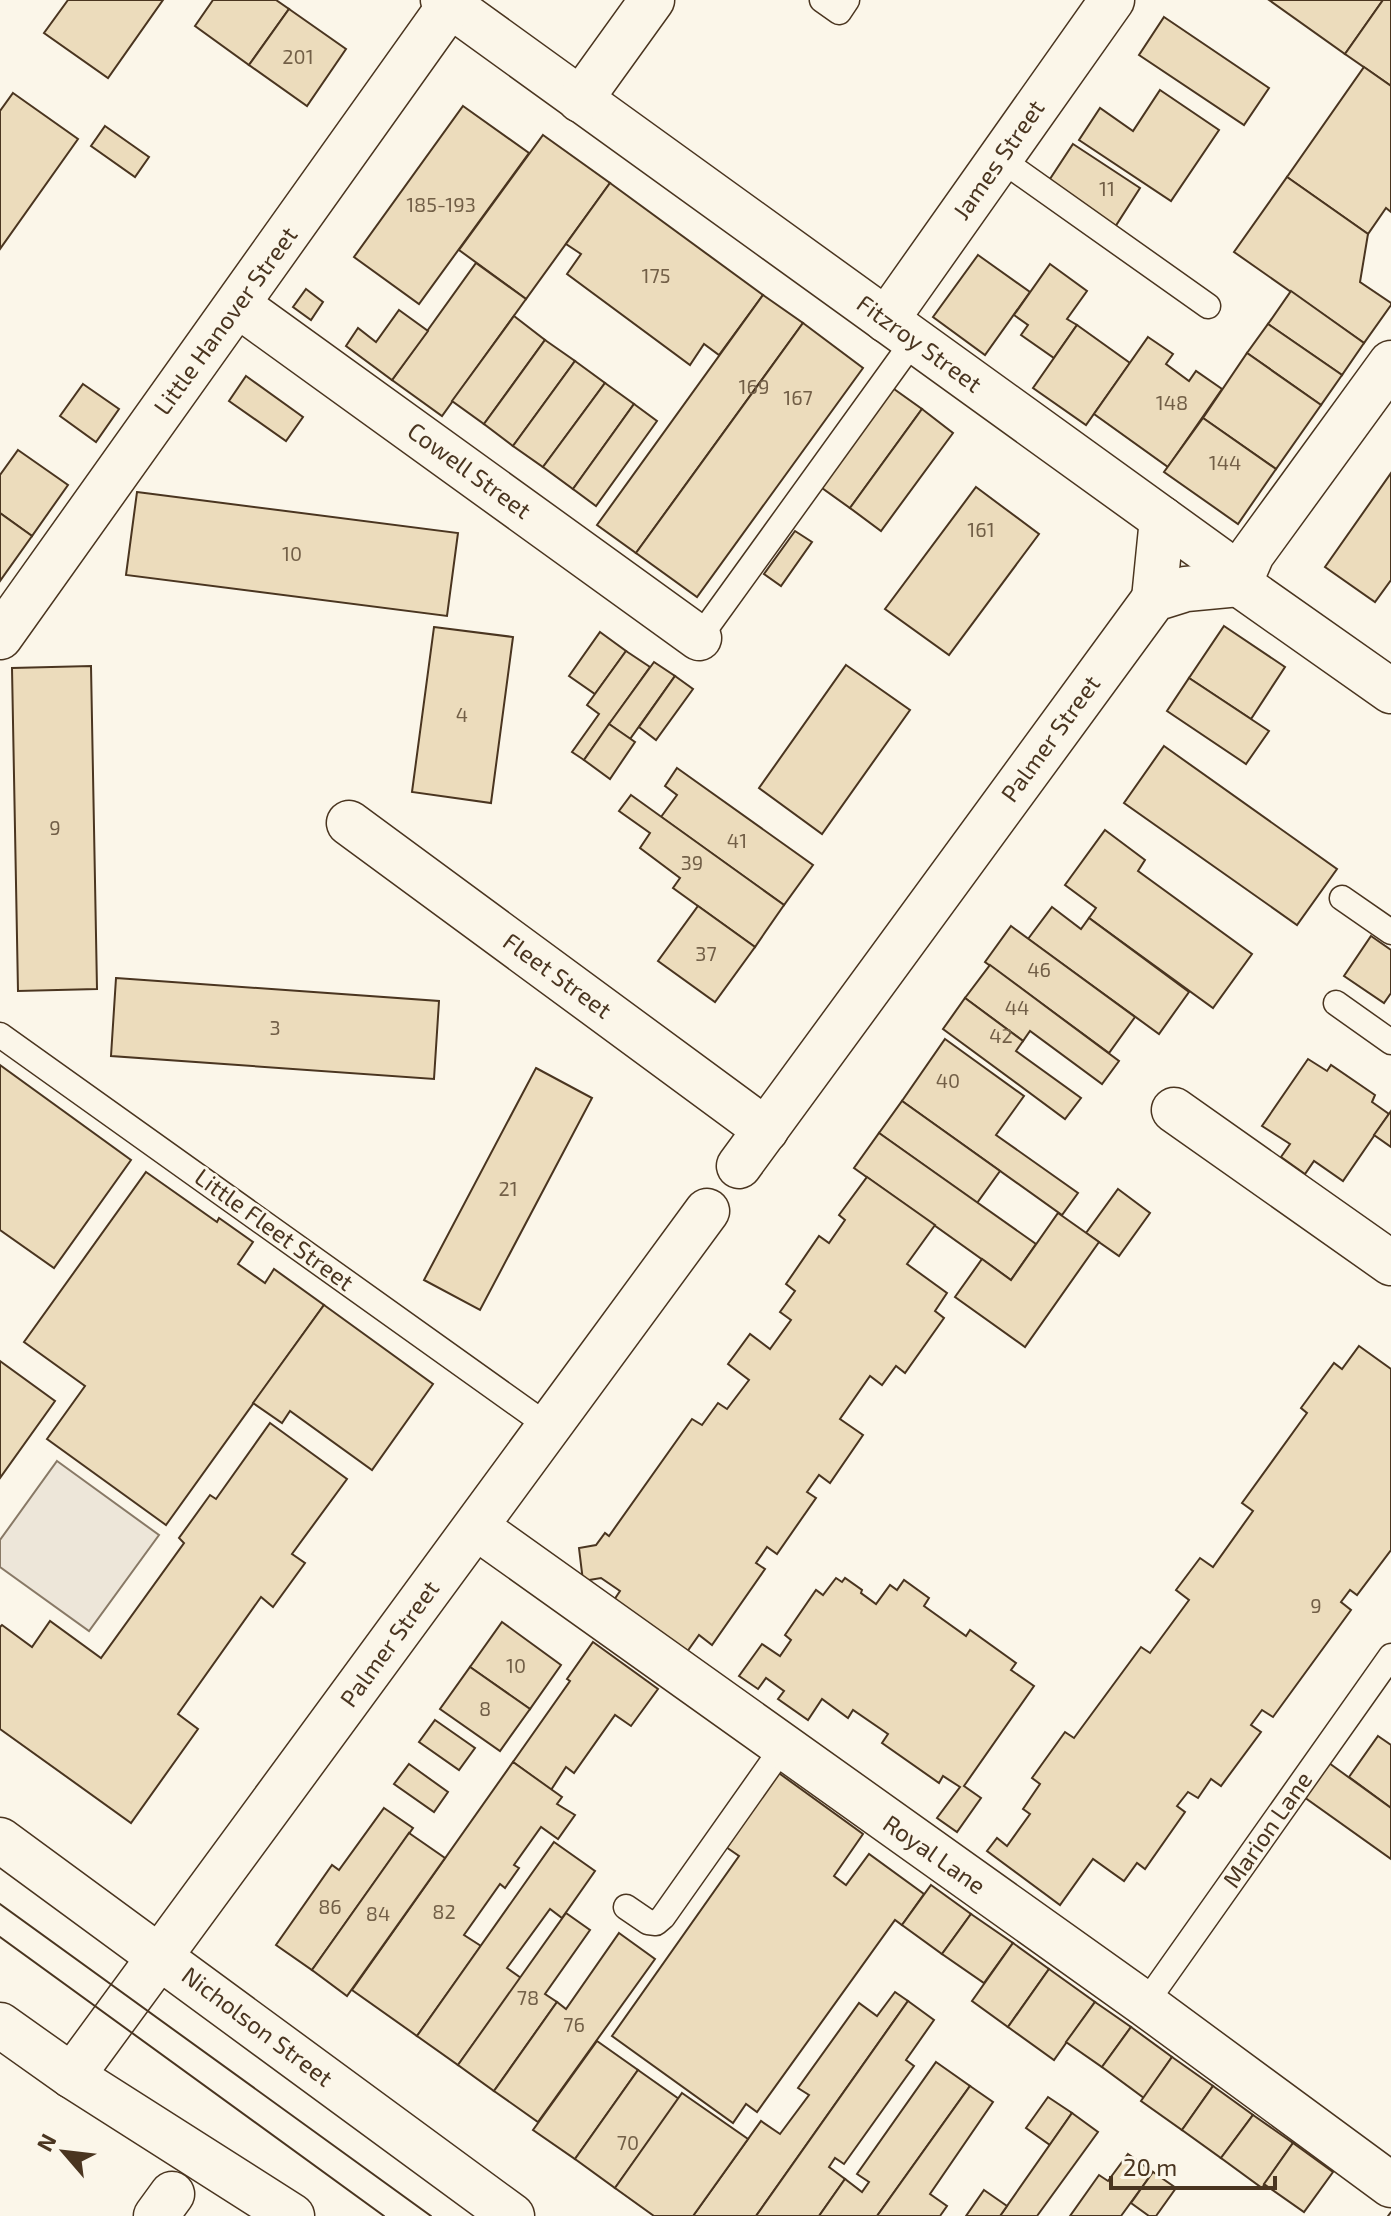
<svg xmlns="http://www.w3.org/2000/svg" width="1391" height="2216" viewBox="0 0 1391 2216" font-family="'Exo 2',sans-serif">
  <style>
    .green { fill: #ede6d9; stroke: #887966; stroke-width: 2 }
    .building { fill: #ecdcbc; stroke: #4a3520; stroke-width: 2 }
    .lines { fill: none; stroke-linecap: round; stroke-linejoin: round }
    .lane-casing { stroke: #4a3520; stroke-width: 27 }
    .street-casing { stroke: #4a3520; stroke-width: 47 }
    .primary-casing { stroke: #4a3520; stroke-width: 47 }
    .lane { stroke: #fbf6e9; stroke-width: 24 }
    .street { stroke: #fbf6e9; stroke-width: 44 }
    .primary { stroke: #fbf6e9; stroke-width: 44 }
    .tram { stroke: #4a3520; stroke-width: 2 }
    .labels { text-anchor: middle; stroke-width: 6; stroke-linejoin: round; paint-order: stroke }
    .number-label { font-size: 20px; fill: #725f47 }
    .street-label { font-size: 24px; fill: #4a3520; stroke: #fbf6e9 }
  </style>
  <rect width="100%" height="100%" fill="#fbf6e9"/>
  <!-- green -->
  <polygon class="green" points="57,1461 159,1535 89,1631 0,1567 0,1540"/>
  <!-- building -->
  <g class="building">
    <polygon points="68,0 163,0 108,78 44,33"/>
    <polygon points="213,0 276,0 289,9 249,65 195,26"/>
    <polygon points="1269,0 1383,0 1345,54"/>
    <polygon points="1383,0 1391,0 1391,86 1345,54"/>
    <polygon points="289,9 346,49 307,106 249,65"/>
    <polygon points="1164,17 1269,88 1244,125 1139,55"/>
    <polygon points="1364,67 1391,86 1391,212 1386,208 1368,234 1287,177"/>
    <polygon points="1160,90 1219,130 1171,201 1079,140 1100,108 1133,131"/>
    <polygon points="13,93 78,139 0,249 0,111"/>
    <polygon points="463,106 529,153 419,304 354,257"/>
    <polygon points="105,126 149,157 135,177 91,146"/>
    <polygon points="543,135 610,183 526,299 459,250"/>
    <polygon points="1073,144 1140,188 1115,227 1048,182"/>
    <polygon points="1287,177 1368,234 1360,282 1391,303 1391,305 1364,343 1234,252"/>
    <polygon points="610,183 763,295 719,355 704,344 690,365 567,274 581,254 566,244"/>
    <polygon points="978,255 1030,292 985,355 933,317"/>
    <polygon points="476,263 526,299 442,416 392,380"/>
    <polygon points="1050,264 1087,291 1067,319 1077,325 1054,358 1021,335 1028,325 1014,315"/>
    <polygon points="306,289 323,302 311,320 293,307"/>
    <polygon points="1291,291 1364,343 1342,375 1268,324"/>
    <polygon points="763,295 803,323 636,553 597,525"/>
    <polygon points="399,310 428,331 392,380 346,346 358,328 376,342"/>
    <polygon points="514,316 545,340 484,424 452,401"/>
    <polygon points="803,323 863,368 697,597 636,553"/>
    <polygon points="1268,324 1342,375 1321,405 1247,353"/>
    <polygon points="1077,325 1130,363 1086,425 1033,388"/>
    <polygon points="1148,337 1173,354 1166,364 1189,381 1196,371 1222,389 1168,467 1094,414"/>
    <polygon points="545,340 575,361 513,446 484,424"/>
    <polygon points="1247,353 1321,405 1276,469 1203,418"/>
    <polygon points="575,361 605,383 543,467 513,446"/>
    <polygon points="246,376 303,417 286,441 229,401"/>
    <polygon points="605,383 634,404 573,489 543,467"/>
    <polygon points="83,384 119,409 96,442 60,416"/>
    <polygon points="887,384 922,409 850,508 815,483"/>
    <polygon points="634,404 657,421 596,506 573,489"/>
    <polygon points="922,409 953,433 881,531 850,508"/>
    <polygon points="1203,418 1276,469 1238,524 1164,472"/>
    <polygon points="18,450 68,485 32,536 0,513 0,475"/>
    <polygon points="1391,473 1391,580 1375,602 1325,567"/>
    <polygon points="976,487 1039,534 949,655 885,609"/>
    <polygon points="137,492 458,533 447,616 126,575"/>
    <polygon points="0,513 32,536 0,581"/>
    <polygon points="795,531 812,542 781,586 764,574"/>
    <polygon points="1224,626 1285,667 1251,719 1189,678"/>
    <polygon points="434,627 513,637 491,803 412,792"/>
    <polygon points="600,632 626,651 595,694 569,676"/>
    <polygon points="626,651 650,667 584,760 572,752 599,714 587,705"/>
    <polygon points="654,662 675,676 630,739 609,724"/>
    <polygon points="846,665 910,710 822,834 759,788"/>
    <polygon points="91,666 97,989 18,991 12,668"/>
    <polygon points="675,676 693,689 656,740 639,727"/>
    <polygon points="1189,678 1269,731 1246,764 1167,711"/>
    <polygon points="609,724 635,742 610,779 584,760"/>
    <polygon points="1164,746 1337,869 1297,925 1124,803"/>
    <polygon points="677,768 813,865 784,905 661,817 677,795 665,786"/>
    <polygon points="631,795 784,905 755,947 673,888 680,878 640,848 650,833 619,811"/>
    <polygon points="1105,830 1145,860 1138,871 1252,954 1213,1008 1089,918 1096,908 1065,885"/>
    <polygon points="698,906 755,947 715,1002 658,961"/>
    <polygon points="1052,907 1081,929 1089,918 1189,992 1159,1034 1028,939"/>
    <polygon points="1011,926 1135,1017 1109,1053 985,962"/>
    <polygon points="1371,936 1391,950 1391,993 1384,1003 1344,976"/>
    <polygon points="990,965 1119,1061 1102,1084 1030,1031 1023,1041 965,998"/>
    <polygon points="116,978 439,1001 434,1079 111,1056"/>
    <polygon points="965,998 1023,1041 1016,1051 1081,1098 1065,1119 943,1029"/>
    <polygon points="945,1039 1024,1096 996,1135 1078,1193 1062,1215 902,1101"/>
    <polygon points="1308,1059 1327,1071 1331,1065 1375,1095 1372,1102 1389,1114 1343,1181 1314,1161 1305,1174 1281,1157 1290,1144 1262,1126"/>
    <polygon points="0,1065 131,1160 54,1268 0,1230"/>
    <polygon points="536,1068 592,1098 480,1310 424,1280"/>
    <polygon points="902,1101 1000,1171 977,1203 879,1133"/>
    <polygon points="1391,1111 1391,1147 1374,1135"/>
    <polygon points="879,1133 1036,1244 1011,1280 854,1168"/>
    <polygon points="146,1172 217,1222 219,1218 253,1242 238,1264 265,1283 274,1269 324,1305 166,1525 47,1439 85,1386 24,1342"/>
    <polygon points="867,1177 935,1225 907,1264 947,1293 935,1311 944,1318 905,1373 896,1366 882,1385 870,1376 840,1419 863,1435 830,1483 819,1475 807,1492 816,1498 777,1554 767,1547 756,1563 765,1569 712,1645 699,1635 684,1656 612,1603 620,1591 601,1578 583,1581 579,1548 596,1545 605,1533 609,1536 692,1419 702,1425 718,1403 727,1409 749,1380 728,1364 750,1334 770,1349 791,1320 780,1312 795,1291 786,1284 819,1236 829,1243 845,1220 839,1215"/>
    <polygon points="1118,1189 1150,1213 1119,1256 1086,1233"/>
    <polygon points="1058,1213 1099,1242 1025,1347 955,1297 982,1259 1011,1280"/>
    <polygon points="324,1305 433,1384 372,1470 290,1411 282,1423 253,1403"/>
    <polygon points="1359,1346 1391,1369 1391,1550 1357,1595 1350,1590 1341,1602 1351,1610 1273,1717 1262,1710 1251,1725 1261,1732 1221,1786 1211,1779 1198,1798 1188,1792 1177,1806 1185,1812 1145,1869 1137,1863 1124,1881 1093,1859 1060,1905 987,1851 997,1838 1007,1846 1030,1814 1023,1809 1040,1784 1032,1778 1065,1732 1074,1738 1141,1647 1150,1653 1189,1600 1176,1590 1200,1558 1213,1567 1253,1511 1242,1503 1307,1413 1301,1408 1334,1363 1342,1369"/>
    <polygon points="0,1361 55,1401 0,1478"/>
    <polygon points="270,1423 347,1479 292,1554 305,1563 273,1607 261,1597 178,1714 198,1729 131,1823 0,1729 0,1627 2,1625 32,1647 50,1621 101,1658 184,1543 179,1538 210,1495 216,1499"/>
    <polygon points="836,1578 842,1582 845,1578 862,1590 861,1593 876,1604 890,1585 897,1590 904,1580 929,1598 924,1606 966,1636 970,1630 1016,1663 1011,1670 1034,1686 964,1786 981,1798 957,1832 937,1818 960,1787 943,1776 939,1783 882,1743 888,1734 853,1710 848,1718 822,1699 808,1720 778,1699 784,1691 766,1678 758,1689 739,1676 762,1644 780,1656 791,1640 785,1635 816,1590 823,1595"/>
    <polygon points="502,1622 561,1665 530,1709 470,1667"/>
    <polygon points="593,1642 658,1689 631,1726 615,1715 574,1773 566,1767 551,1790 513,1762 570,1681 567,1679"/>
    <polygon points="470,1667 530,1709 500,1751 440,1709"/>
    <polygon points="435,1720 475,1748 459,1770 419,1742"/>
    <polygon points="1378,1736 1391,1745 1391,1808 1349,1777"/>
    <polygon points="513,1762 562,1797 557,1804 575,1815 558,1839 541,1827 514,1865 519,1868 505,1888 500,1884 464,1935 481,1946 417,2036 352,1990"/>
    <polygon points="1329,1763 1391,1808 1391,1859 1304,1797"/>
    <polygon points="409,1764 448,1792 434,1812 394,1784"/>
    <polygon points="776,1771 863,1834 834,1876 846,1885 869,1854 924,1894 902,1925 895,1920 757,2112 746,2104 733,2123 612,2036 739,1856 726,1847"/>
    <polygon points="384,1808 413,1828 312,1970 276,1945 332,1865 339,1870"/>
    <polygon points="409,1833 445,1858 347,1996 312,1970"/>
    <polygon points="554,1842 595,1871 562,1918 550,1909 507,1968 521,1978 458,2065 417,2036"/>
    <polygon points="931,1885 971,1914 942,1954 902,1925"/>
    <polygon points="566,1913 590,1930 545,1994 557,2002 494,2091 458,2065"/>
    <polygon points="971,1914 1013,1943 984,1983 942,1954"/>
    <polygon points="619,1933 655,1959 538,2122 494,2091 557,2002 566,2009"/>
    <polygon points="1013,1943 1049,1969 1008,2027 972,2001"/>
    <polygon points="1049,1969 1095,2002 1054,2060 1008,2027"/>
    <polygon points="895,1992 908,2001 756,2216 693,2216 761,2121 780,2134 809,2095 798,2088 859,2003 877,2016"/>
    <polygon points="908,2001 934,2020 906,2060 914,2066 844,2164 835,2158 829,2167 845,2179 819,2216 756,2216"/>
    <polygon points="1095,2002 1131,2027 1102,2067 1066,2042"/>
    <polygon points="1131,2027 1172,2057 1144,2098 1102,2067"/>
    <polygon points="597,2041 638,2070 575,2159 533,2130"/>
    <polygon points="1172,2057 1213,2086 1182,2130 1141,2101"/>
    <polygon points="936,2062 970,2086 877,2216 819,2216 845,2179 862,2192 869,2182 857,2174"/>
    <polygon points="638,2070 679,2099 615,2188 575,2159"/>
    <polygon points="970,2086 993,2102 930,2194 947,2206 940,2216 877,2216"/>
    <polygon points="1213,2086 1253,2115 1221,2158 1182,2130"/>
    <polygon points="682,2093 748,2139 693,2216 654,2216 615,2188"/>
    <polygon points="1048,2097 1072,2113 1050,2145 1026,2128"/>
    <polygon points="1072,2113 1098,2132 1037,2216 1000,2216"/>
    <polygon points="1253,2115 1293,2143 1262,2188 1221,2158"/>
    <polygon points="1293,2143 1333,2172 1304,2212 1264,2184"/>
    <polygon points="1128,2154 1153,2172 1121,2216 1070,2216 1099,2175 1108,2181"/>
    <polygon points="1153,2172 1176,2188 1156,2216 1149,2216 1131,2203"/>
    <polygon points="984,2190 1007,2206 1000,2216 966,2216"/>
  </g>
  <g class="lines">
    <defs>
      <g id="lane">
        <polyline points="822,0 839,12 847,0"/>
        <polyline points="999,158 1208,306"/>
        <polyline points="699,638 914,340"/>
        <polyline points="1342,898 1391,932"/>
        <polyline points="1336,1003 1391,1042"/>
        <polyline points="0,1035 548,1426"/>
        <polyline points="626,1907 648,1922 656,1923 663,1917 783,1747"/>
        <polyline points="1145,2004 1391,1656"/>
      </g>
      <g id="street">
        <polyline points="443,0 1219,560 1239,584 1391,691"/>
        <polyline points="580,100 652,0"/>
        <polyline points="238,305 699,638"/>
        <polyline points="886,320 1112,0"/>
        <polyline points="1239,584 1252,554 1391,363"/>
        <polyline points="1154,599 1162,519"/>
        <polyline points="0,637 450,5"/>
        <polyline points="349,823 766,1130"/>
        <polyline points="1174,1110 1391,1263"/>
        <polyline points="739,1166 1154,599 1186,589 1239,584"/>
        <polyline points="476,1527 1145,2004 1391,2185"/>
        <polyline points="72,2076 707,1211"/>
        <polyline points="156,2216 172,2194"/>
      </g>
      <g id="primary">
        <polyline points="0,1840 512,2216"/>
        <polyline points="0,2025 72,2076 292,2216"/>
      </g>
    </defs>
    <!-- lane casing -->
    <use href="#lane" class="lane-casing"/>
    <!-- street casing -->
    <use href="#street" class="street-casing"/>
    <!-- primary casing -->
    <use href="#primary" class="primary-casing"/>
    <!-- lane -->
    <use href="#lane" class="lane"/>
    <!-- street -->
    <use href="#street" class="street"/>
    <!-- primary -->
    <use href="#primary" class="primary"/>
    <!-- tram -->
    <g class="tram">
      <polyline points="0,1904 431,2216"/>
      <polyline points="0,1937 384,2216"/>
      <polyline points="1388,2216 1391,2212"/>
    </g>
  </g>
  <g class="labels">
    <!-- number labels -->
    <g class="number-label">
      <text x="298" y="64">201</text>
      <text x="1107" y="196">11</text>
      <text x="441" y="212">185-193</text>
      <text x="656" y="283">175</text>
      <text x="754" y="394">169</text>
      <text x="798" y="405">167</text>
      <text x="1172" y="410">148</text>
      <text x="1225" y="470">144</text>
      <text x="981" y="537">161</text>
      <text x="292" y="561">10</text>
      <text x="462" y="722">4</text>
      <text x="55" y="835">9</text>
      <text x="737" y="848">41</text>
      <text x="692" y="870">39</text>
      <text x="706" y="961">37</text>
      <text x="1039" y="977">46</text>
      <text x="1017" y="1015">44</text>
      <text x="275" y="1035">3</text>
      <text x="1001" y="1043">42</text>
      <text x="948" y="1088">40</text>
      <text x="508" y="1196">21</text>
      <text x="1316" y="1613">9</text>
      <text x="516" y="1673">10</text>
      <text x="485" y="1716">8</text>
      <text x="330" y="1914">86</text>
      <text x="444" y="1919">82</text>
      <text x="378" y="1921">84</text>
      <text x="528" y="2005">78</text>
      <text x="574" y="2032">76</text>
      <text x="628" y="2150">70</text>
    </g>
    <!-- street labels -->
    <g class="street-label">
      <text transform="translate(999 160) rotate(-55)" y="8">James Street</text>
      <text transform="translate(226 321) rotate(-54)" y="8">Little Hanover Street</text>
      <text transform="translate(919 344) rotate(36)" y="8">Fitzroy Street</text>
      <text transform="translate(469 471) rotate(36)" y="8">Cowell Street</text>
      <text transform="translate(1051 739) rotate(-54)" y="8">Palmer Street</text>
      <text transform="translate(557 976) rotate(36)" y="8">Fleet Street</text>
      <text transform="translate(274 1230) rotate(36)" y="8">Little Fleet Street</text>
      <text transform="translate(390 1644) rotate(-54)" y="8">Palmer Street</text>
      <text transform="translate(1268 1830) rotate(-55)" y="8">Marion Lane</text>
      <text transform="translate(934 1855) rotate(35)" y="8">Royal Lane</text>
      <text transform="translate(257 2027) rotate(37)" y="8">Nicholson Street</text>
    </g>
  </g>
  <!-- north arrow -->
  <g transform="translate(64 2152) rotate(298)" stroke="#fbf6e9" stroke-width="6" paint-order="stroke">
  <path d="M0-6L14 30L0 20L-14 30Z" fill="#4a3520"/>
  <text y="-12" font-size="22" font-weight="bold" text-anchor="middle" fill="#4a3520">N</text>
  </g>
  <!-- scale -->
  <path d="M1111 2176v12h164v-12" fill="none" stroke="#4a3520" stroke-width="4"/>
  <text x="1123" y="2176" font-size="24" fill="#4a3520" stroke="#fbf6e9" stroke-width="6" paint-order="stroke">20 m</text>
</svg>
